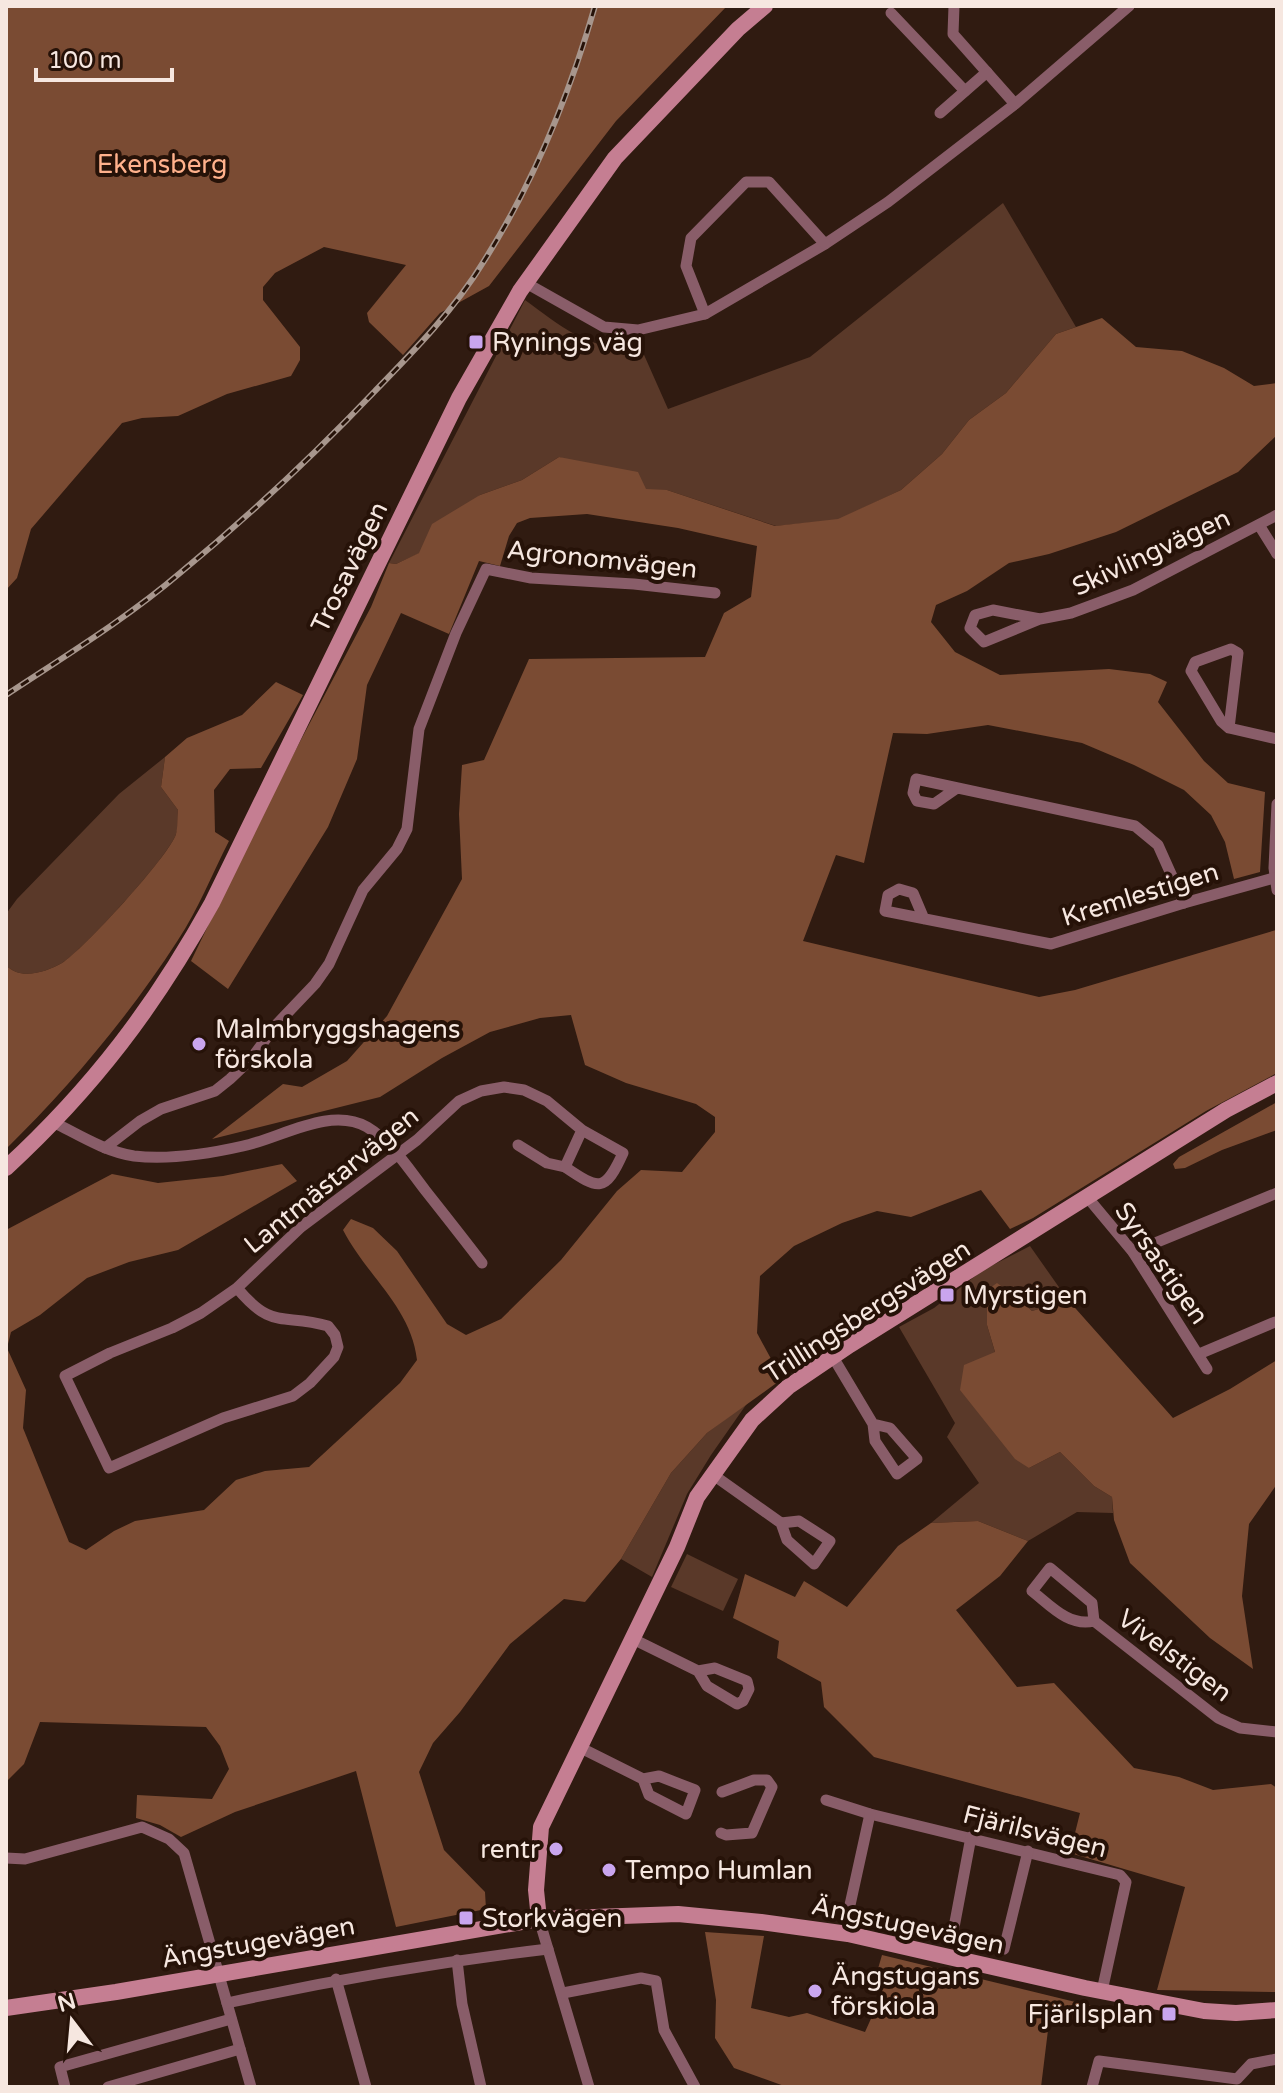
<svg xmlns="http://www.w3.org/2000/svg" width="1283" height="2093" viewBox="0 0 1283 2093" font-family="'Varela Round',sans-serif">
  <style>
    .green { fill: #5a3929 }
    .forest { fill: #7a4b33 }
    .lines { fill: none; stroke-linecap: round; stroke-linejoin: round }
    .street { stroke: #895d69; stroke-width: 11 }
    .secondary { stroke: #c57e92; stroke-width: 16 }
    .rail-casing { stroke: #a7968d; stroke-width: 6 }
    .rail { stroke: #261208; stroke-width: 3; stroke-dasharray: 9; stroke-linecap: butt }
    .poi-dot { fill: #c9a5ee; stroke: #261208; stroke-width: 3 }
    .labels { text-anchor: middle; stroke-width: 8; stroke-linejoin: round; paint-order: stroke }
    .park-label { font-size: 26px; fill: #ffb18c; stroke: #261208 }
    .poi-label { font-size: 26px; fill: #f6e7e0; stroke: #261208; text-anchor: start }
    .street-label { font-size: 26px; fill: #f6e7e0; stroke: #261208 }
  </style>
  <rect width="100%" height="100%" fill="#301b11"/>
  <!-- green -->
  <g class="green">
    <path d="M1003,203L1076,327L1056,334L1006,393L969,420L942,454L901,490L838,520L776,526L667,490H646L559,457L522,480L480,495L420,553L396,564L389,563L525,300C563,328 591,352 641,348L668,409L810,357Z"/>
    <path d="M165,757L161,787L178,810C177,817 179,827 176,834C170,855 81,952 62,963C46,972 20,981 6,965V914L17,899L119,794Z"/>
    <polygon points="1030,1246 1068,1300 1032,1311 1019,1299 987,1325 1029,1468 1060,1452 1094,1486 1112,1497 1113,1513 1077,1512 1028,1541 978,1521 931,1523 979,1483 947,1437 955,1423 899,1327 934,1308 983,1270"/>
    <polygon points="748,1402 711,1455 687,1494 652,1577 621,1559 671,1473 707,1433"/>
    <polygon points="687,1554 738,1579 723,1611 671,1587"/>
  </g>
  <!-- forest -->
  <g class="forest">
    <polygon points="6,6 727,6 616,121 489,286 440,313 403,355 369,322 367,313 406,265 324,247 275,273 263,287 263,300 300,347 300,360 291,376 227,394 178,416 142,418 122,423 31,529 17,578 6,590"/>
    <path d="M1102,318L1136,347L1182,351L1224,368L1254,386L1277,383V435L1238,472L1116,532L1049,554L1009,563L967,591L936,605L931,622L955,652L1000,675L1109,669L1150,674L1167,682L1158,702L1204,761L1228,783L1265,792L1260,872L1234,879L1225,842L1211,815L1184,790L1134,765L1082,743L988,725L927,734L893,733L864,863L836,855L803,941L1039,997L1075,990L1276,930L1277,1073L1206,1111L1033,1218L1010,1229L981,1190L911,1217L877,1211L842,1223L794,1246L760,1276L757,1333L782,1379L707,1433L671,1473L621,1559L585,1602L564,1599L510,1644L460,1712L433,1743L419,1772L444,1850L485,1892L486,1909L396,1927L356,1771L235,1812L181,1837L160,1825L136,1818L137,1795L212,1799L229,1769L220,1746L206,1727L40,1722L24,1764L6,1782V1230L112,1174L158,1183L223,1176L282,1164L297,1181L178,1250L129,1262L87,1278L40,1315L11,1332L7,1348L26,1390L23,1428L69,1542L86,1550L114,1531L135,1521L204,1510L236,1480L265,1471L309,1467L400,1383L417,1360C411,1307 366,1275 343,1230L351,1219L373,1228L397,1251L447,1324L466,1335L501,1319L561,1260L617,1191L641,1170L682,1172L715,1132V1117L696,1104L626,1083L585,1065L571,1015L540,1018L490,1032L442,1058L380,1097L212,1139L283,1084L302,1087L347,1061L387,1016L462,879L459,814L462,765L484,760L529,659L705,657L724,613L751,597L757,546L678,528L587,514L530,518L517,523L509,536L500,566L479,561L449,634L401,613L367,685L357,759L328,827L228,989L191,961L265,808L371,607L389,563L396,564L419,553L432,524L480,495L522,480L559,457L638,472L646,489L667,490L775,526L838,519L901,490L942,454L969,420L1006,393L1056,334Z"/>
    <path d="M276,682L303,695L261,768L230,769L214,790L215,832L229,841C212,874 198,910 178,940C129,1016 70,1086 6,1149V965C20,981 46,972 62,963C82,951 170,855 176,834C178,827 177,817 178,810L161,787L165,757L187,738L242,715Z"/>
    <polygon points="1277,1102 1277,1130 1222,1150 1185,1168 1175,1169 1173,1164 1179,1157"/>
    <polygon points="997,1283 1019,1299 1032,1311 1068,1300 1173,1418 1230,1389 1277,1360 1277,1484 1249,1524 1242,1596 1253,1669 1210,1638 1130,1563 1114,1520 1112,1497 1094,1486 1060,1452 1029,1468 1015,1459 960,1390 964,1365 995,1352 987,1325 987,1290"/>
    <polygon points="978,1521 1028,1541 1000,1576 956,1610 1017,1687 1054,1683 1134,1768 1179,1777 1213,1790 1271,1784 1277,1788 1277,1992 1157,1990 1185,1887 1070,1853 1080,1813 874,1757 824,1707 821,1682 777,1658 779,1641 733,1618 745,1574 795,1597 804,1581 847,1607 898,1546 931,1523"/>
    <polygon points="705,1932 764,1936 751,2008 789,2017 807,2013 865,2032 878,2003 875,1979 882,1955 1100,2008 1086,2018 1049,2022 1041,2087 787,2087 734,2068 715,2038 716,2000"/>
  </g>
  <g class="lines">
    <!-- street -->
    <g class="street">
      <polyline points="954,6 953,34 1015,104"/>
      <polyline points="891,13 965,91"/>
      <polyline points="940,113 987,72"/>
      <polyline points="526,283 604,327 638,330 705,314 825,244 888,202 1015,104 1129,6"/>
      <polyline points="705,314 686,266 691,238 746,182 769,182 825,244"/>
      <polyline points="1259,525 1277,554"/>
      <polyline points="1040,619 993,610 975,615 970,628 984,642 1040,619 1071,613 1133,590 1277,515"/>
      <polyline points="1229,728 1238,653 1231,649 1195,662 1191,671 1221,721 1229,728 1277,739"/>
      <polyline points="957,788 934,804 917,801 913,793 916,779 1135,826 1158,845 1184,903"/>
      <polyline points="1277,804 1274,868 1277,890"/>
      <polyline points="924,919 913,893 899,889 888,895 885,911 1051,944 1184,903 1274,878"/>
      <path d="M55,1123C79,1135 106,1152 134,1156C170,1160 208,1154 243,1146C281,1138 330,1106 367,1127C392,1142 408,1168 425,1190C444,1214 463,1238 482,1263"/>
      <polyline points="518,1145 547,1163 565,1167"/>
      <polyline points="105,1148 140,1121 161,1109 215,1091 230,1079 251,1059 276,1025 315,984 329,964 363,890 397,849 407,829 419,729 456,633 486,569 531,578 634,584 715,593"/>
      <polyline points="1088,1198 1133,1252 1207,1369"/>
      <polyline points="1133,1252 1277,1193"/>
      <path d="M237,1288C273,1331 282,1313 328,1326L335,1335L338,1347L334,1357L310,1383L293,1396L223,1418L109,1468L65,1376L110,1353L172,1328L201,1313L237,1288L301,1227L417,1140L459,1101L481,1091L504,1087L524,1090L547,1101L582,1130L623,1153C605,1193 599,1190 565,1167L582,1130"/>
      <polyline points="1199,1354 1275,1322"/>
      <polyline points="833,1357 873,1424 890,1428 917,1459 897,1474 875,1441 873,1424"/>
      <polyline points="712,1474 781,1523 799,1521 830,1541 814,1564 787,1540 781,1523"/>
      <path d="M1094,1621C1069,1627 1051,1606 1032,1591L1050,1568L1092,1603L1094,1621L1218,1718L1240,1728L1277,1732"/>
      <polyline points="633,1639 698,1671 715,1668 747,1681 749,1689 743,1701 737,1704 707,1686 698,1671"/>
      <polyline points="581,1748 643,1779 659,1776 695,1790 686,1814 649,1795 643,1779"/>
      <polyline points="826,1800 870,1814 1120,1875 1126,1882 1102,1991"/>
      <polyline points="721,1833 726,1835 752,1833 772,1787 767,1780 754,1780 722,1792"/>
      <polyline points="971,1837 952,1938 1004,1949 1028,1851"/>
      <polyline points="6,1858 25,1859 142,1827 169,1839 184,1853 251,2087"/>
      <polyline points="848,1914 870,1814"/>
      <polyline points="539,1919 589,2087"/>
      <polyline points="457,1960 462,2004 481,2087"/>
      <polyline points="336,1979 366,2087"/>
      <polyline points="563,1993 641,1978 656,1981 664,2030 695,2087"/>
      <path d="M227,2003C333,1980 439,1962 548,1949"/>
      <polyline points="65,2087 60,2067 231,2019"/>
      <polyline points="108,2087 240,2049"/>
      <polyline points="1092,2087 1099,2061 1237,2079 1251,2064 1277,2059"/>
    </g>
    <!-- secondary -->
    <g class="secondary">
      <path d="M6,1168C93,1088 155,1006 212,903L459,398L520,291L615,158L738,29L765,6"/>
      <polyline points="539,1919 536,1890 541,1827 677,1547 697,1497 752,1420 788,1387 850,1345 1226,1110 1277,1083"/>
      <polyline points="6,2008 116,1992 539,1919 678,1914 761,1922 848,1934 1085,1988 1204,2011 1236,2013 1277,2010"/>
    </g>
    <defs>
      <path id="rail" d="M6,695C65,656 126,619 180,573C248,517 314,455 375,391C414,351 455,309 484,261C534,182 569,96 595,6"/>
    </defs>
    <!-- rail casing -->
    <use href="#rail" class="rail-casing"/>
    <!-- rail -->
    <use href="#rail" class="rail"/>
  </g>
  <!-- markers -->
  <g class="poi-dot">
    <rect x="468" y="334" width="16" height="16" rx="4"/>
    <circle cx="199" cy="1044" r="8"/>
    <rect x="939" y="1287" width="16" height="16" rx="4"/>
    <circle cx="556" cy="1849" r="8"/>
    <circle cx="609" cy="1870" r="8"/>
    <rect x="458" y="1910" width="16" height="16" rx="4"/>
    <circle cx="815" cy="1991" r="8"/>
    <rect x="1161" y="2006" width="16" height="16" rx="4"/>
  </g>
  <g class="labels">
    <!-- park labels -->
    <g class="park-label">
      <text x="162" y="173">Ekensberg</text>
    </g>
    <!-- poi labels -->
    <g class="poi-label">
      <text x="492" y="351">Rynings väg</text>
      <text x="215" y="1038">Malmbryggshagens<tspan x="215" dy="30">förskola</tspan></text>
      <text x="963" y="1304">Myrstigen</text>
      <text x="540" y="1858" text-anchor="end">rentr</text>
      <text x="625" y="1879">Tempo Humlan</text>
      <text x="482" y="1927">Storkvägen</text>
      <text x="831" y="1985">Ängstugans<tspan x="831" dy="30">förskiola</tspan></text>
      <text x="1153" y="2023" text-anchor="end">Fjärilsplan</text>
    </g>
    <!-- street labels -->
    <g class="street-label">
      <text transform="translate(1151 552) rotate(-25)" y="9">Skivlingvägen</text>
      <text transform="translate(602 559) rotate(6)" y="9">Agronomvägen</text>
      <text transform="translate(349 567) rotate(-64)" y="9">Trosavägen</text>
      <text transform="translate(1140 894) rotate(-17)" y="9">Kremlestigen</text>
      <text transform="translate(331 1180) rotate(-39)" y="9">Lantmästarvägen</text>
      <text transform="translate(1162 1263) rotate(55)" y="9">Syrsastigen</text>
      <text transform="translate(867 1311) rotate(-33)" y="9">Trillingsbergsvägen</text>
      <text transform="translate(1175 1655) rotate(37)" y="9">Vivelstigen</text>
      <text transform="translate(1035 1831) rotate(14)" y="9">Fjärilsvägen</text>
      <text transform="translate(908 1925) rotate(12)" y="9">Ängstugevägen</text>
      <text transform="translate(258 1942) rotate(-10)" y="9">Ängstugevägen</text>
    </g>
  </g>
  <!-- border -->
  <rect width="1283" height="2093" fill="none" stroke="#f6e7e0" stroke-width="16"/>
  <!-- north arrow -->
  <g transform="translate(72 2021) rotate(344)" stroke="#261208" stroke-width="6" paint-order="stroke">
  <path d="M0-6L14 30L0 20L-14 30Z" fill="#f6e7e0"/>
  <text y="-12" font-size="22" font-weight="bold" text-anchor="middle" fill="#f6e7e0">N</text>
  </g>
  <!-- scale -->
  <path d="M36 68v12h136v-12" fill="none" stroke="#f6e7e0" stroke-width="4"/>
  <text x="48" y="68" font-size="24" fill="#f6e7e0" stroke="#261208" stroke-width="6" paint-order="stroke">100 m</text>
</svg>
